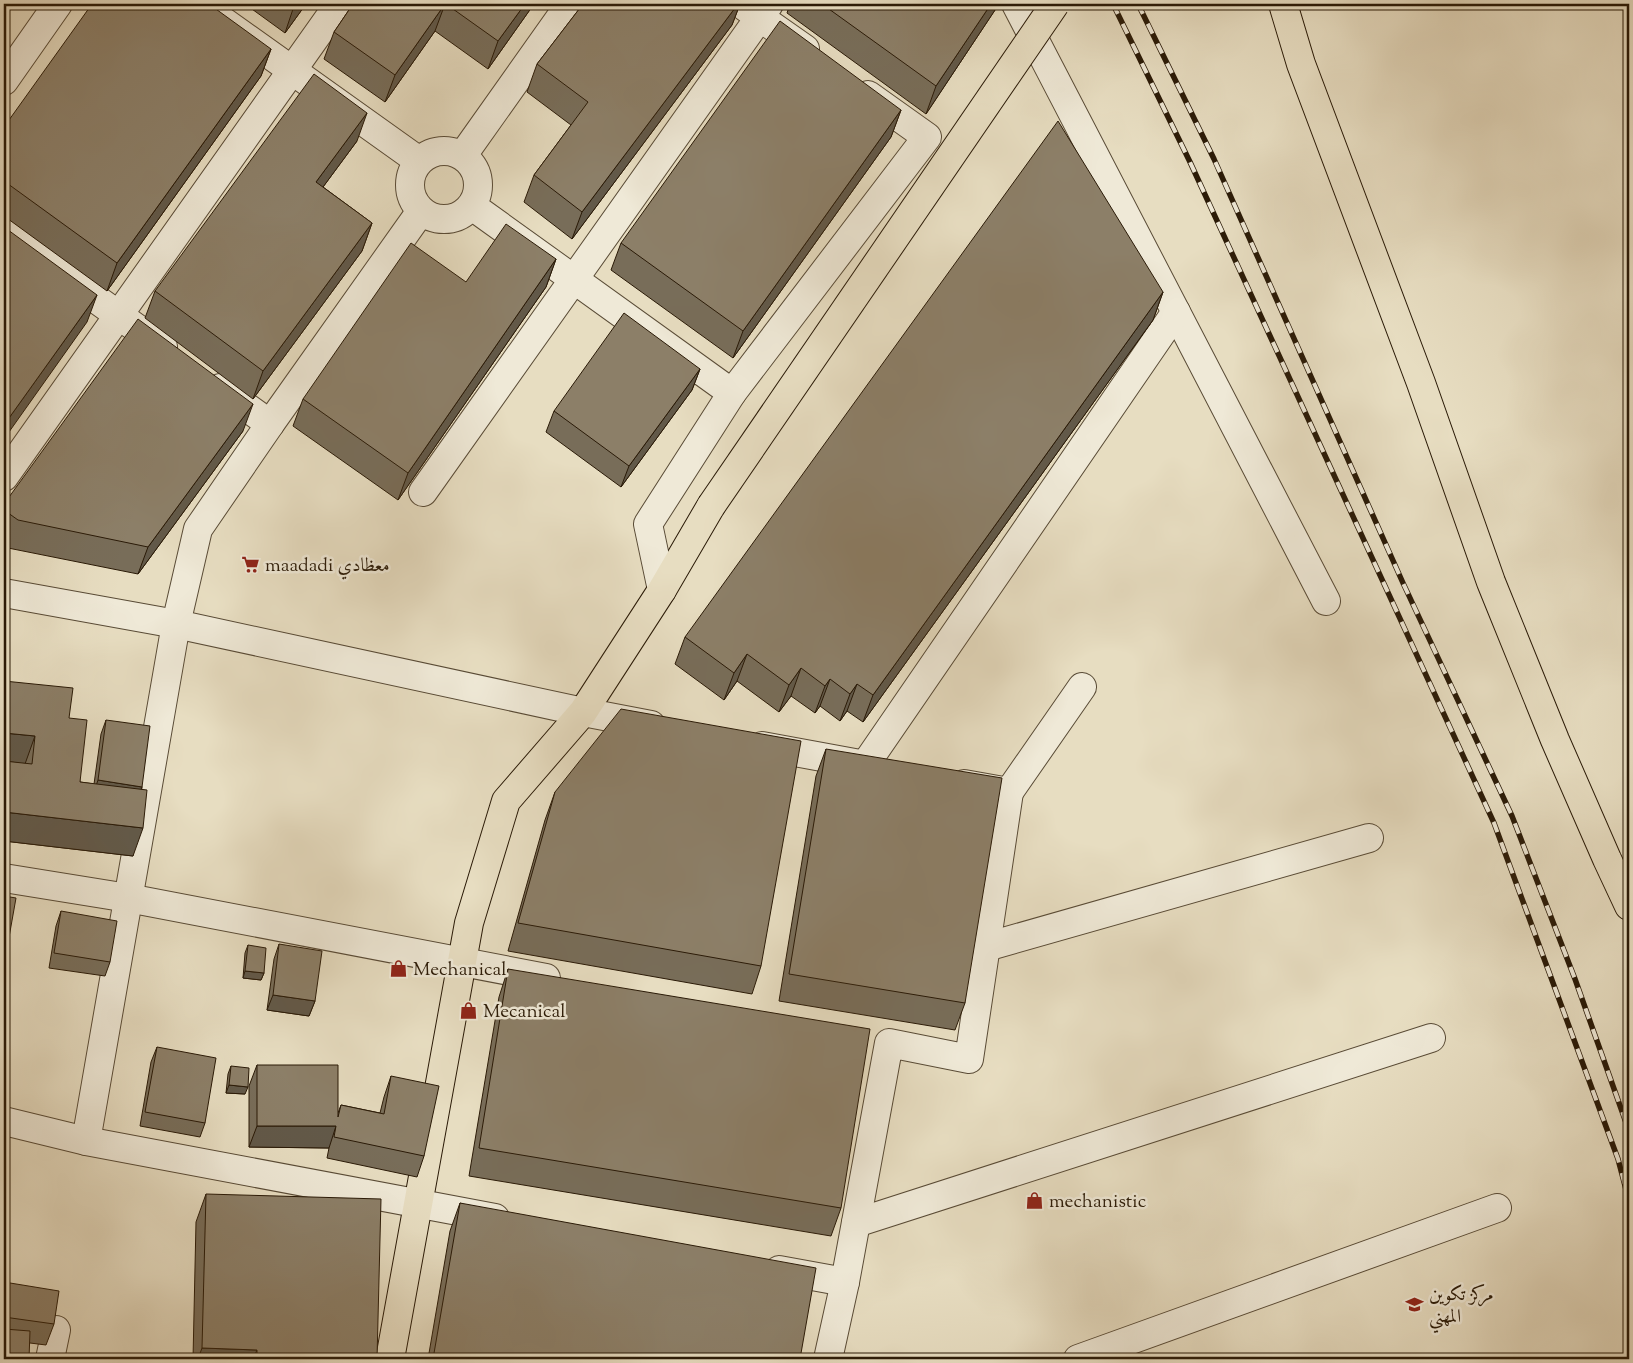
<svg xmlns="http://www.w3.org/2000/svg" width="1633" height="1363" viewBox="0 0 1633 1363" font-family="'Sorts Mill Goudy',Amiri,serif">
  <style>
    .lines { fill: none; stroke-linecap: round; stroke-linejoin: round }
    .minor-casing { stroke: #594b36; stroke-width: 30 }
    .major-casing { stroke: #2a1a07; stroke-width: 30 }
    .minor { stroke: #efe9d7; stroke-width: 28 }
    .major { stroke: #e7ddc1; stroke-width: 28 }
    .rail-casing { stroke: #2a1a07; stroke-width: 5.5 }
    .rail { stroke: #efe9d7; stroke-width: 4; stroke-dasharray: 11; stroke-linecap: butt }
    .major-bridge-casing { stroke: #2a1a07; stroke-width: 30; stroke-linecap: butt }
    .major-bridge { stroke: #e7ddc1; stroke-width: 28 }
    .wall { fill: #786d59; stroke: #2a1a07 }
    .shaded-wall { fill: #625949; stroke: #2a1a07 }
    .building { fill: #8c7f68; stroke: #2a1a07 }
    .labels { text-anchor: middle; stroke-width: 5; stroke-linejoin: round; paint-order: stroke }
    .poi-label { font-size: 19px; fill: #2a1a07; stroke: #efe9d7; text-anchor: start }
  </style>
  <rect width="100%" height="100%" fill="#e7ddc1"/>
  <filter id="stains"><feTurbulence type="fractalNoise" baseFrequency=".004" numOctaves="4"/><feColorMatrix values="0 0 0 0 .2 0 0 0 0 .09 0 0 0 0 .02 0 0 0 .5 -.17"/></filter>
  <radialGradient id="worn" r=".72"><stop offset=".6" stop-color="#630" stop-opacity="0"/><stop offset="1" stop-color="#630" stop-opacity=".3"/></radialGradient>
  <g class="lines">
    <defs>
      <g id="minor">
        <polyline points="199,4 419,161"/>
        <polyline points="741,4 805,49"/>
        <polyline points="1016,4 1326,601"/>
        <polyline points="4,81 58,4"/>
        <circle cx="444" cy="185" r="34"/>
        <polyline points="463,155 570,4"/>
        <polyline points="472,206 732,393"/>
        <polyline points="4,233 163,347"/>
        <polyline points="220,388 270,424 421,211"/>
        <polyline points="4,477 339,4"/>
        <polyline points="423,492 769,4"/>
        <polyline points="662,590 648,524 732,393 927,137 868,95"/>
        <polyline points="4,593 176,624 583,712 651,725"/>
        <polyline points="762,746 860,764"/>
        <polyline points="865,765 1176,312"/>
        <polyline points="1009,792 1082,687"/>
        <polyline points="4,878 128,898 546,978"/>
        <polyline points="986,947 1369,838"/>
        <polyline points="4,1121 86,1141 495,1218"/>
        <polyline points="86,1141 176,624 198,529 270,424"/>
        <polyline points="856,1223 1431,1038"/>
        <polyline points="779,1270 845,1282"/>
        <polyline points="50,1359 56,1330"/>
        <polyline points="828,1359 845,1282 889,1043 969,1059 1009,792 964,784"/>
        <polyline points="1078,1359 1497,1208"/>
      </g>
      <g id="major">
        <polyline points="1283,4 1301,64 1421,383 1491,582 1555,740 1607,859 1629,906"/>
        <polyline points="390,1359 469,923 506,801 583,712 662,590 711,506"/>
      </g>
    </defs>
    <!-- minor casing -->
    <use href="#minor" class="minor-casing"/>
    <!-- major casing -->
    <use href="#major" class="major-casing"/>
    <!-- minor -->
    <use href="#minor" class="minor"/>
    <!-- major -->
    <use href="#major" class="major"/>
    <defs>
      <g id="rail">
        <polyline points="1113,4 1190,162 1494,823 1618,1159 1629,1201"/>
        <polyline points="1138,4 1214,159 1403,583 1512,816 1575,979 1629,1131"/>
      </g>
    </defs>
    <!-- rail casing -->
    <use href="#rail" class="rail-casing"/>
    <!-- rail -->
    <use href="#rail" class="rail"/>
    <defs>
      <polyline id="major-bridge" points="711,506 1055,4"/>
    </defs>
    <!-- major-bridge casing -->
    <use href="#major-bridge" class="major-bridge-casing"/>
    <!-- major-bridge -->
    <use href="#major-bridge" class="major-bridge"/>
  </g>
  <!-- wall -->
  <g class="wall">
    <polygon points="245,4 306,4 285,33"/>
    <polygon points="353,4 534,4 488,69 435,31 385,102 324,59 334,32"/>
    <polygon points="583,4 740,4 732,25 572,239 524,202 534,175 571,125 527,92 537,64"/>
    <polygon points="790,4 999,4 926,114 787,13"/>
    <polygon points="271,49 261,76 107,291 4,216 4,127"/>
    <polygon points="901,110 891,137 733,358 611,270 621,243"/>
    <polygon points="357,141 323,187 372,223 362,251 253,399 145,318 155,291"/>
    <polygon points="556,259 546,287 398,500 293,426 303,399"/>
    <polygon points="1163,292 1153,320 863,722 847,711 840,721 820,706 815,713 791,696 779,712 737,681 724,700 675,664 685,637"/>
    <polygon points="700,369 692,390 621,487 546,432 554,411"/>
    <polygon points="243,431 138,574 8,548 4,544 4,504"/>
    <polygon points="4,681 69,718 80,782 94,784 101,734 106,720 142,787 133,856 4,841"/>
    <polygon points="826,749 965,1003 955,1030 779,1001 816,776"/>
    <polygon points="555,792 761,966 752,994 508,951 545,820"/>
    <polygon points="4,896 8,943 4,956"/>
    <polygon points="61,911 110,962 105,976 49,968 56,926"/>
    <polygon points="279,944 315,1001 309,1016 267,1010 274,959"/>
    <polygon points="248,945 264,973 261,980 243,978 245,953"/>
    <polygon points="508,969 841,1208 831,1236 469,1176 499,997"/>
    <polygon points="157,1047 205,1123 200,1137 140,1126 151,1062"/>
    <polygon points="257,1065 338,1113 341,1105 380,1113 384,1097 391,1076 424,1156 417,1177 327,1158 329,1148 249,1147 249,1086"/>
    <polygon points="231,1066 245,1094 226,1093 228,1074"/>
    <polygon points="206,1194 377,1359 193,1359 196,1222"/>
    <polygon points="460,1203 800,1359 428,1359 450,1231"/>
    <polygon points="4,1282 54,1324 46,1345 30,1343 4,1359"/>
  </g>
  <!-- shaded-wall -->
  <g class="shaded-wall">
    <polygon points="296,4 306,4 285,33 294,6"/>
    <polygon points="445,4 435,31 385,102 395,75"/>
    <polygon points="525,4 534,4 488,69 498,41"/>
    <polygon points="738,4 740,4 732,25 572,239 582,212"/>
    <polygon points="991,4 999,4 926,114 936,86"/>
    <polygon points="271,49 261,76 107,291 117,263"/>
    <polygon points="901,110 891,137 733,358 743,331"/>
    <polygon points="367,113 357,141 306,210 316,182"/>
    <polygon points="372,223 362,251 253,399 263,371"/>
    <polygon points="556,259 546,287 398,500 408,473"/>
    <polygon points="1163,292 1153,320 863,722 873,695"/>
    <polygon points="97,295 87,322 4,439 4,425"/>
    <polygon points="700,369 692,390 621,487 629,466"/>
    <polygon points="253,404 243,431 138,574 148,547"/>
    <polygon points="747,654 737,681 724,700 734,673"/>
    <polygon points="801,668 791,696 779,712 789,685"/>
    <polygon points="830,679 820,706 815,713 825,686"/>
    <polygon points="857,684 847,711 840,721 850,694"/>
    <polygon points="4,733 35,736 25,764 4,761"/>
    <polygon points="98,780 142,787 136,801 93,795"/>
    <polygon points="4,812 143,828 133,856 4,841"/>
    <polygon points="245,971 264,973 261,980 243,978"/>
    <polygon points="273,995 315,1001 309,1016 267,1010"/>
    <polygon points="229,1085 248,1087 245,1094 226,1093"/>
    <polygon points="257,1126 336,1126 329,1148 249,1147"/>
    <polygon points="202,1348 257,1350 253,1359 198,1359"/>
  </g>
  <!-- building -->
  <g class="building">
    <polygon points="92,4 209,4 271,49 117,263 4,181 4,127"/>
    <polygon points="353,4 445,4 395,75 334,32"/>
    <polygon points="446,4 525,4 498,41"/>
    <polygon points="583,4 738,4 582,212 534,175 588,102 537,64"/>
    <polygon points="822,4 991,4 936,86"/>
    <polygon points="780,21 901,110 743,331 621,243"/>
    <polygon points="314,74 367,113 316,182 372,223 263,371 155,291"/>
    <polygon points="1058,121 1163,292 873,695 857,684 850,694 830,679 825,686 801,668 789,685 747,654 734,673 685,637"/>
    <polygon points="506,224 556,259 408,473 303,399 411,243 466,282"/>
    <polygon points="4,227 97,295 4,425"/>
    <polygon points="624,313 700,369 629,466 554,411"/>
    <polygon points="138,319 253,404 148,547 18,520 4,510 4,504"/>
    <polygon points="4,681 73,688 69,718 87,720 80,782 147,790 143,828 4,812 4,761 32,764 35,736 4,733"/>
    <polygon points="621,709 801,741 761,966 518,923 555,792"/>
    <polygon points="106,720 150,726 142,787 98,780"/>
    <polygon points="826,749 1002,778 965,1003 789,974"/>
    <polygon points="4,896 16,898 8,943 4,942"/>
    <polygon points="61,911 117,921 110,962 54,953"/>
    <polygon points="279,944 322,951 315,1001 273,995"/>
    <polygon points="248,945 266,948 264,973 245,971"/>
    <polygon points="508,969 870,1029 841,1208 479,1148"/>
    <polygon points="157,1047 216,1058 205,1123 145,1112"/>
    <polygon points="257,1065 338,1065 338,1117 341,1105 384,1114 391,1076 439,1086 424,1156 334,1137 336,1126 257,1126"/>
    <polygon points="231,1066 249,1068 248,1087 229,1085"/>
    <polygon points="206,1194 381,1199 377,1359 257,1359 257,1350 202,1348"/>
    <polygon points="460,1203 816,1268 800,1359 433,1359"/>
    <polygon points="4,1282 59,1291 54,1324 4,1317"/>
    <polygon points="4,1329 30,1331 29,1359 4,1359"/>
  </g>
  <!-- icons -->
  <defs>
    <symbol id="supermarket-bare" viewBox="-9 -9 18 18"><path d="M-6-5.5h2.5l.6 2H6L4.5 2H-2.5L-4.4-4H-6ZM-1.5 3.2a1.3 1.3 0 1 0 .1 0ZM3 3.2a1.3 1.3 0 1 0 .1 0Z" fill="#8f2418" stroke="#efe9d7" stroke-width="2.5" paint-order="stroke"/></symbol>
    <symbol id="shop-bare" viewBox="-9 -9 18 18"><path d="M-5-2.5h2.3a2.7 3.5 0 0 1 5.4 0H5L5.5 6h-11ZM-1.5-2.5h3a1.5 2.3 0 0 0-3 0Z" fill="#8f2418" stroke="#efe9d7" stroke-width="2.5" paint-order="stroke"/></symbol>
    <symbol id="school-bare" viewBox="-9 -9 18 18"><path d="M0-5L7-2L0 1L-7-2ZM-4 1L0 2.5L4 1V4Q0 6-4 4Z" fill="#8f2418" stroke="#efe9d7" stroke-width="2.5" paint-order="stroke"/></symbol>
  </defs>
  <g fill-rule="evenodd">
    <use href="#supermarket-bare" x="238" y="552" width="25" height="25"/>
    <use href="#shop-bare" x="386" y="956" width="25" height="25"/>
    <use href="#shop-bare" x="456" y="998" width="25" height="25"/>
    <use href="#shop-bare" x="1022" y="1188" width="25" height="25"/>
    <use href="#school-bare" x="1402" y="1292" width="25" height="25"/>
  </g>
  <g class="labels">
    <!-- poi labels -->
    <g class="poi-label">
      <text x="265" y="571">maadadi معظادي</text>
      <text x="413" y="975">Mechanical</text>
      <text x="483" y="1017">Mecanical</text>
      <text x="1049" y="1207">mechanistic</text>
      <text x="1429" y="1300">مركز تكوين<tspan x="1429" dy="22">المهني</tspan></text>
    </g>
  </g>
  <!-- margin -->
  <rect width="1633" height="1363" fill="none" stroke="#e7ddc1" stroke-width="20"/>
  <rect x="5" y="5" width="1623" height="1353" fill="none" stroke="#2a1a07" stroke-width="2.5"/>
  <rect x="10" y="10" width="1613" height="1343" fill="none" stroke="#2a1a07"/>
  <rect width="100%" height="100%" filter="url(#stains)"/>
  <rect width="100%" height="100%" fill="url(#worn)"/>
</svg>
